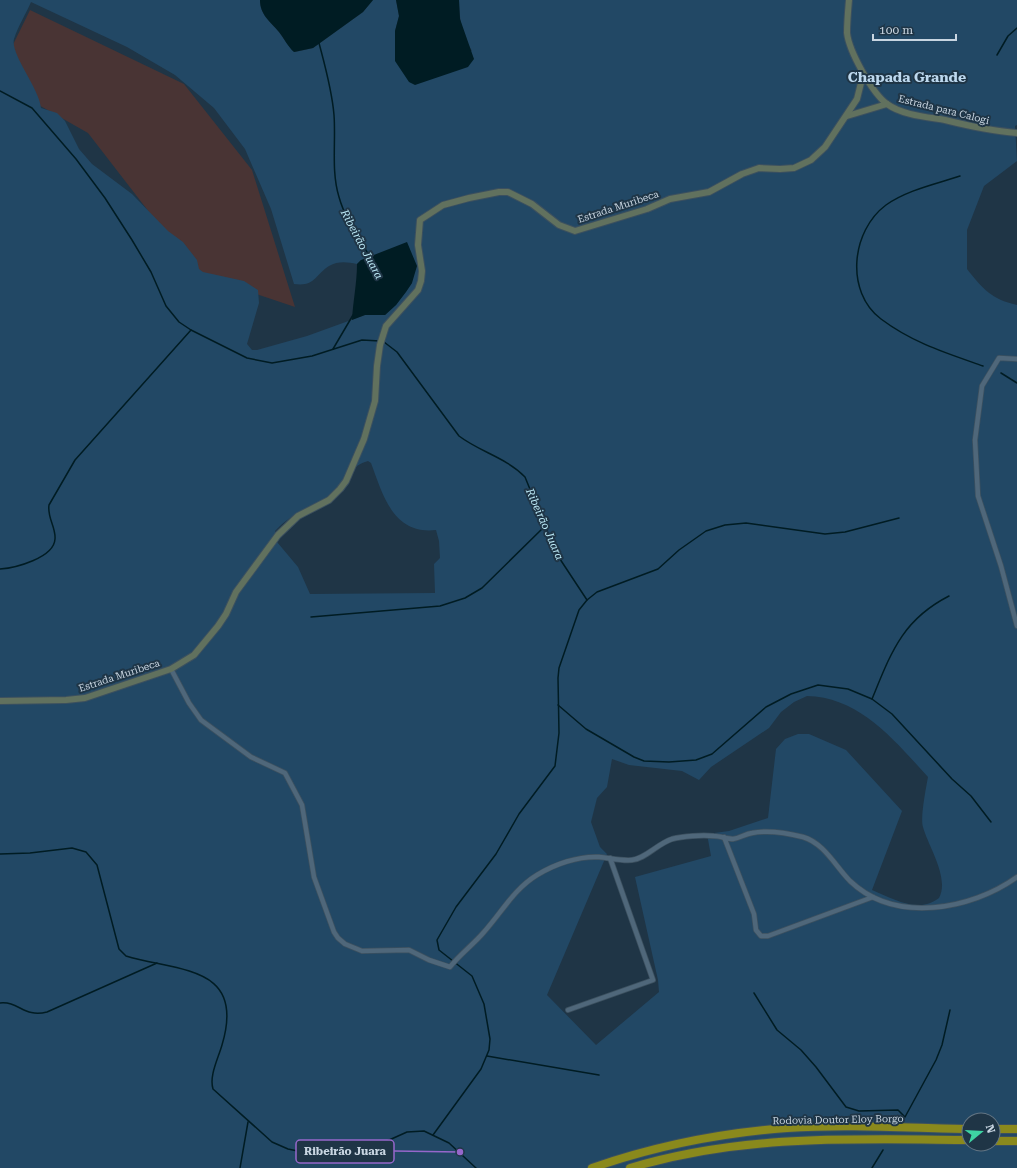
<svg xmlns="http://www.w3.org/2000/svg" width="1017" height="1168" font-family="'Roboto Serif',serif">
	<rect width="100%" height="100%" fill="#1f3546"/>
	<path fill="#493434" d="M 30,10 L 184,84 L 252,170 L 295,307 L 197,274 L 88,133 L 0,83 L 0,71 Z"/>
	<path fill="#224865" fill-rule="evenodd" d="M 0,0 L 260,0 C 260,15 270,21 279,32 C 284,38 288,47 295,52 L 313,48 L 363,12 L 373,0 L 396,0 L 399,16 L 395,31 L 472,51 C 462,35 459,18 459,0 L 1017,0 L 1017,125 L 1015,126 L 1017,161 L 984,186 L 967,230 L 967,269 C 983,289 991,299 1017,305 L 1017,1168 L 0,1168 ZM 31,2 L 127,47 L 175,75 L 214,108 L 245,149 L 271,209 L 294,284 C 315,287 315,275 329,266 C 338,261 347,262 357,264 L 361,260 L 412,283 L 396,305 L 385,315 L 365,315 L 307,336 L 257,350 L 252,350 L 247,344 L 259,303 L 258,290 L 244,281 L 203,272 L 199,269 L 197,260 L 183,242 L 168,231 L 132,194 L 92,164 L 79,149 L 65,121 L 57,113 L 41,108 C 39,88 10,54 14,39 C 18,26 26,14 31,2 ZM 368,461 L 371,463 C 383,495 393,535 436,530 L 439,541 L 440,558 L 434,564 L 435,593 L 310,594 L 298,567 L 277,542 L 275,531 C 293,511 321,503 344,490 C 350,474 351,466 368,461 ZM 807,696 C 860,697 895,741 928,777 C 926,788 920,818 923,827 C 928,846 950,878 939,898 C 918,914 894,899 872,890 L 902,811 L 846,750 L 809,734 L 798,734 L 785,739 L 776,749 L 768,818 L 729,831 L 707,834 L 711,856 L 635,877 L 658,980 L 659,992 L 596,1045 L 547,995 L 607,854 L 600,847 L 591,822 L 597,798 L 607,787 L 612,759 L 629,765 L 682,771 L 699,780 L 711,767 L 769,728 L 781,712 L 794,702 ZM 969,1120 L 993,1120 L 993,1144 L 969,1144 Z"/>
	<g fill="#001c23">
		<path d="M 260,0 L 373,0 L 363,12 L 313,48 L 294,52 C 288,47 284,38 279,32 C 270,21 260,15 260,0 Z"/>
		<path d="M 396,0 L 459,0 L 460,19 L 474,59 L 468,67 L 415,85 L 409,82 L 395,61 L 395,31 L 399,16 Z"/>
		<path d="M 407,242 L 417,266 L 412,283 L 406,292 L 396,305 L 385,315 L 365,315 L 352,320 C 353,301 357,283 357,264 L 361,260 Z"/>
	</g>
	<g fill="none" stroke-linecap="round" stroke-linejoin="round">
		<g stroke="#001c23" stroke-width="1.5">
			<path d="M 319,43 C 325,66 332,90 334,115 C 336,142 331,171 339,197 C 345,219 359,238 370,257"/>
			<path d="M 997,55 L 1008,36 L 1017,28"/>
			<path d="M 0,91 L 32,108 L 76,159 L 105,198 L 132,240 L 151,272 L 166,306 L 179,322 L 191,330 L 247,358 L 272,363 L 312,356 L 362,340 L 380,341"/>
			<path d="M 960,176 C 936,184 907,190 886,205 C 851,231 845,292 881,319 C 913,343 946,353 983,366"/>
			<path d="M 384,342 L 397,352 L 459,436 C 480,452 507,458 525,477 L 556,553 L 587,600"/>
			<path d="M 333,349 L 353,315"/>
			<path d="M 1001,373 L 1017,383"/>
			<path d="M 0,569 C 15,568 54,558 55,539 C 56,527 47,518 49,505 L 75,460 L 191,330"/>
			<path d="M 311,617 L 440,606 L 465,598 L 482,588 L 544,527"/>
			<path d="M 872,699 C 891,653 902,620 949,596"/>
			<path d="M 558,705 L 586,729 L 634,757 L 644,761 L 669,762 L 696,760 L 712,754 L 766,707 L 791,694 L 818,685 L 848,689 L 872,699 L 892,714 L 952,779 L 971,796 L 991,822"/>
			<path d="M 0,854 L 30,853 L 72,848 L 86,852 L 97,865 L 119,949 L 126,956 C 179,972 246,965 222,1045 C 218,1059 209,1076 213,1089 L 272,1142 L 288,1149 L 317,1155 L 378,1145 L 407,1132 L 424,1131 L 449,1143 L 476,1168"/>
			<path d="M 754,993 L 777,1030 L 801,1050 L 816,1067 L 846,1107 L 859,1111 L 898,1110 L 905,1117 L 936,1060 L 942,1045 L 950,1010"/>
			<path d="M 0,1003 C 19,1001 24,1018 47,1012 L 157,963"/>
			<path d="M 487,1056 L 599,1075"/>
			<path d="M 433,1135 L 481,1069 L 489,1050 L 490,1039 L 484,1004 L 472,976 L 439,950 L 437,940 L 456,907 L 496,854 L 519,814 L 555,766 L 559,733 L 558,678 L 559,668 L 579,610 L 587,600 L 597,592 L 658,569 L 679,550 L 706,531 L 725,525 L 746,523 L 825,534 L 845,532 L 899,518"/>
			<path d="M 240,1168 L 248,1122"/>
			<path d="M 872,1168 L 883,1150"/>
		</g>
		<g stroke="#3c505f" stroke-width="6">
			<g id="street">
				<path d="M 1017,359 L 999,358 L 982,386 L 975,440 L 978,496 L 1001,566 L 1017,626"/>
				<path d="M 171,669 L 189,703 L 201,720 L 251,757 L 285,773 L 302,805 L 314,877 L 334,932 L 338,938 L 345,944 L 362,951 L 409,950 L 429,960 L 450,967 C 460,954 473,945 484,932 C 502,912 514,889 537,875 C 555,864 578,856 599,857 C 610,858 621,861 632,860 C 645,859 657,844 672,839 C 683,836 702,835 714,836 C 720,836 727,839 733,839 C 740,838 745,834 752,833 C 768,830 787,833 803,837 C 824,843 836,867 850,881 C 895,924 971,910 1017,877"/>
				<path d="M 724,837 L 754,914 L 756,930 L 761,936 L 768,936 L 873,897"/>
				<path d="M 568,1010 L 653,980 L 610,858"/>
			</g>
		</g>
		<g stroke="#3c505f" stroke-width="8">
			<g id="secondary">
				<path d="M 849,0 C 848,11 847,23 847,33 C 849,51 872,93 887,104 C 902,115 927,117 945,120 C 969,126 993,131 1017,133"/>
				<path d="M 847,116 L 887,104"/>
				<path d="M 0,701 L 66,700 L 85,698 L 171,669 L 194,655 L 218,626 L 226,614 L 236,592 L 278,535 L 298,516 L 329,500 L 340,489 L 346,481 L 364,439 L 375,401 L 377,366 L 380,345 L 386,326 L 418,290 L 421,281 L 422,271 L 418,245 L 420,220 L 443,205 L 469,198 L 499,192 L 508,192 L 532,204 L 559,225 L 575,231 L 647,209 L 670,199 L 709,192 L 742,174 L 759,168 L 780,169 L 794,168 L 811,160 L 825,147 L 857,99 L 863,75"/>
			</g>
		</g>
		<g stroke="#3c505f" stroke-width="10">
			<g id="highway">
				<path d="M 993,1129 L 1017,1129"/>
				<path d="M 993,1141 L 1017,1141"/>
				<path d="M 592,1168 C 655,1146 720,1133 787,1128 C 848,1124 909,1128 969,1129"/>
				<path d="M 630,1168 C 742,1134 854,1139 969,1140"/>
			</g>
		</g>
		<use href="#street" stroke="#4f677a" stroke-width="4.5"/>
		<use href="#secondary" stroke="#61715e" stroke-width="6"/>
		<use href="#highway" stroke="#8a891c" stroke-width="8"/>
	</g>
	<g text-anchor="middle" stroke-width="4" stroke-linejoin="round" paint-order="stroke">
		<g font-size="10" fill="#c8d5e1" stroke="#1f3546">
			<text transform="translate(944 109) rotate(14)" y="4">Estrada para Calogi</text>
			<text transform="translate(618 206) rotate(-18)" y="4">Estrada Muribeca</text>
			<text transform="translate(119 675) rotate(-18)" y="4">Estrada Muribeca</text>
			<text transform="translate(838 1119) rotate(-1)" y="4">Rodovia Doutor Eloy Borgo</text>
		</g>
		<g font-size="11" font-style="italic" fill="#bbe8f5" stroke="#1f3546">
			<text transform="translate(362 244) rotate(62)" y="4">Ribeirão Juara</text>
			<text transform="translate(545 524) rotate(66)" y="4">Ribeirão Juara</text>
		</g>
		<g font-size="14" font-weight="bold" fill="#bdd8ee" stroke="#1f3546">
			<text x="907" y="82">Chapada Grande</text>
		</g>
	</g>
	<path fill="none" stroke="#9667cb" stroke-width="1.5" d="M460 1152L394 1151"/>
	<circle fill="#9667cb" stroke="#1f3546" stroke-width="1.5" cx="460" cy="1152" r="4"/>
	<rect fill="#1f3546" stroke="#9667cb" stroke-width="1.5" x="296" y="1140" width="98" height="23" rx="4"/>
	<g font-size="11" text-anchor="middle" font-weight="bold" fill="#c8d5e1">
		<text x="345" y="1155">Ribeirão Juara</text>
	</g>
	<g transform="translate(981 1132) rotate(72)"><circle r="19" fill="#1f3546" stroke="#637584"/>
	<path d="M0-3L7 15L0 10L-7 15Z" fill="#3ed4a3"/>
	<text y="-6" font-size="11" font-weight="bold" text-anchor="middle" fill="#c8d5e1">N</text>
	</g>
	<path d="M873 34v6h83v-6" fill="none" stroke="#c8d5e1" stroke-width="2"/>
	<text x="879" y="34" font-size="12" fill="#c8d5e1" stroke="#1f3546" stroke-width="3" paint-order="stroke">100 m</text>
</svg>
